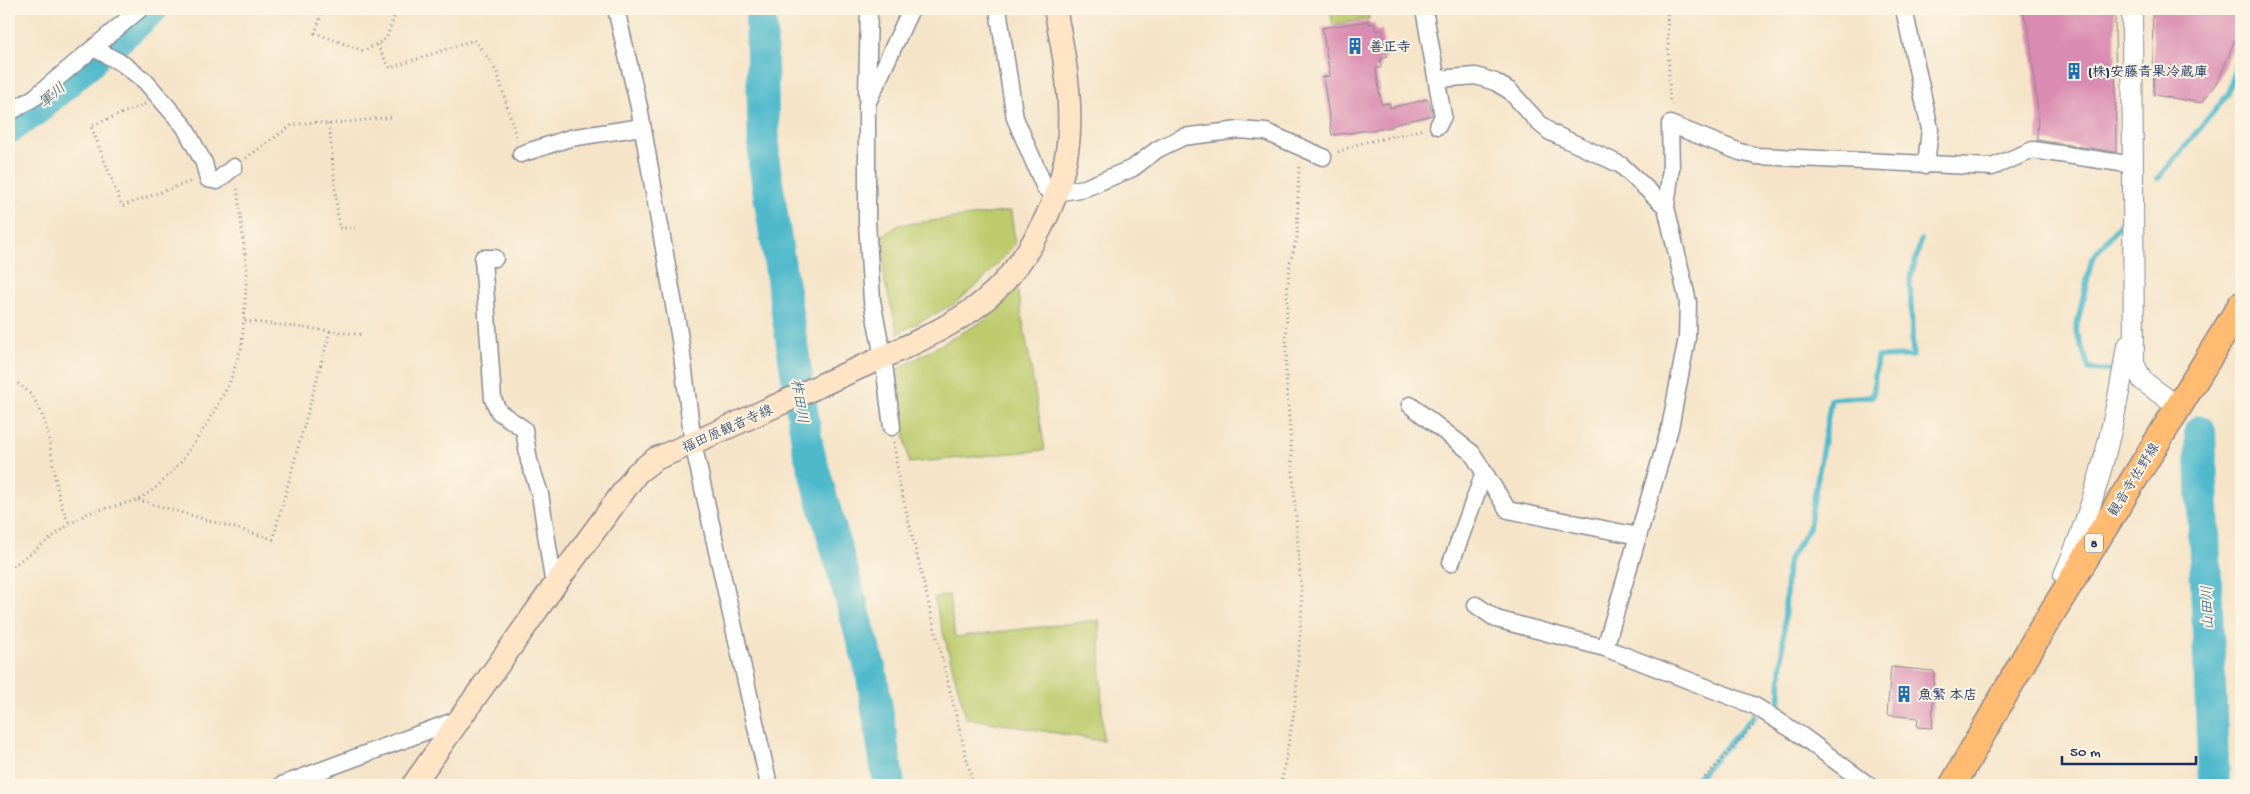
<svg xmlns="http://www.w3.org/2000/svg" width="2250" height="794" font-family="'Gochi Hand','Klee One',sans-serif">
	<rect width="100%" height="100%" fill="#fcf5e5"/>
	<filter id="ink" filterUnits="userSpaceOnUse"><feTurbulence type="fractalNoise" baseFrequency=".02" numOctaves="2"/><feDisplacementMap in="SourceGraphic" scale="10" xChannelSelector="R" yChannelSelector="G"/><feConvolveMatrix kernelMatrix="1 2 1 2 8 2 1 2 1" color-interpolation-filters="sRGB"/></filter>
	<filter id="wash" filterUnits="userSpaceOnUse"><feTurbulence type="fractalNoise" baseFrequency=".0096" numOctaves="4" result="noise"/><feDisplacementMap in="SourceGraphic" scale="20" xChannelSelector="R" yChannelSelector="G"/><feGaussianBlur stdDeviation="1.12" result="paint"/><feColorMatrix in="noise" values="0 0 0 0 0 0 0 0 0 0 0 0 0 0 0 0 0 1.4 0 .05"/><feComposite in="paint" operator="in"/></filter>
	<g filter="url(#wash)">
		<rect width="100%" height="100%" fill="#f5e4c8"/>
		<g fill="#bdcb6d" stroke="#6c7d66">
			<path d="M 1330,9 L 1368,9 L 1369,19 L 1333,25 Z"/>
			<path d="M 1011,211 L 1015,244 L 983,280 L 954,304 L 898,333 L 885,282 L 880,237 L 899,225 Z"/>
			<path d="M 1017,287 L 1045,450 L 909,463 L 894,371 L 985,320 Z"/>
			<path d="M 949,595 L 955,637 L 1099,620 L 1103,741 L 966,718 L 934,598 Z"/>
		</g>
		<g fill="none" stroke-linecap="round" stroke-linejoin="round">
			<g stroke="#4fb9cc" stroke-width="5.5">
				<path d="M 2158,179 L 2228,94 L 2241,48"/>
				<path d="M 2115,371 L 2089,369 L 2076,330 L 2092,258 L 2122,222"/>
				<path d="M 1779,706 L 1788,561 L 1809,528 L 1831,399 L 1873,396 L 1877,357 L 1913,356 L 1910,280 L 1921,240"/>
				<path d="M 1693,783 L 1754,716"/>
			</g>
			<g stroke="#4fb9cc" stroke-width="32">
				<path d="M 761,9 L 764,162 L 808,449 L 871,671 L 889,785"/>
				<path d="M 111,45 L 152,9"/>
				<path d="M 9,128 L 34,111 L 93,59"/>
				<path d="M 2200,431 L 2214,785"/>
			</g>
		</g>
		<g id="blocks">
			<g fill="#da8bb1">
				<path d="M 2021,9 L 2115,9 L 2116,152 L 2037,140 L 2038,113 L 2029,30 Z"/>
				<path d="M 2152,9 L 2241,9 L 2240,27 L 2219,79 L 2202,103 L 2154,95 Z"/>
				<path d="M 1369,21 L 1369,24 L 1374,23 L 1376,31 L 1382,30 L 1387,57 L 1380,59 L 1381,68 L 1376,68 L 1381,104 L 1390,103 L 1390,108 L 1428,99 L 1432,115 L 1393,125 L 1393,127 L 1332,135 L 1323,77 L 1330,76 L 1322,28 Z"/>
				<path d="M 1891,667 L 1934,671 L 1932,728 L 1917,727 L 1918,718 L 1887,715 Z"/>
			</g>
		</g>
	</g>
	<g filter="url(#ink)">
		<use href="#blocks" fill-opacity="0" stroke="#888a93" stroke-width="1"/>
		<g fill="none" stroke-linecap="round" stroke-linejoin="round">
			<g stroke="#888a93" stroke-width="19">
				<g id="minor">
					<path d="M 616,9 L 639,107 L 680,339 L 693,443 L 769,785"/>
					<path d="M 998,9 L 1015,118 L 1045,188 L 1056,193 L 1085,188 L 1133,168 L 1158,149 L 1183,137 L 1239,130 L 1266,132 L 1323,157"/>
					<path d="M 1424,9 L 1443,116 L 1438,126"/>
					<path d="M 1904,9 L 1930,129 L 1926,165"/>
					<path d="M 94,48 L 123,64 L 145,81 L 184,126 L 204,163 L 208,179 L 217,181 L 234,167"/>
					<path d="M 1438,79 L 1476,76 L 1495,82 L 1510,91 L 1538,122 L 1550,132 L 1621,165 L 1666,207"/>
					<path d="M 867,96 L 869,9"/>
					<path d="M 9,113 L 35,97 L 140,9"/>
					<path d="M 521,154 L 570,138 L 642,127"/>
					<path d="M 495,258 L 483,258 L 493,399 L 499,412 L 524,429 L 529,461 L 540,494 L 554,586"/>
					<path d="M 1410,405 L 1472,453 L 1508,510 L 1638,536"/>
					<path d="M 892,427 L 883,357 L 872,301 L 867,222 L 867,104 L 911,9"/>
					<path d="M 1451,563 L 1484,473"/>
					<path d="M 1476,605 L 1496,619 L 1605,648 L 1755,706 L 1802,736 L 1868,785"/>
					<path d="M 1605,648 L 1670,428 L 1687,338 L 1688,302 L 1666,207 L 1671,168 L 1670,124 L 1740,152 L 1757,156 L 1992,167 L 2033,150 L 2134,165"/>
					<path d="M 282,785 L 462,718"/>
				</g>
			</g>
			<g stroke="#888a93" stroke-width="22">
				<g id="tertiary">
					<path d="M 2132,9 L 2134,364 L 2143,381 L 2178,407"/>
					<path d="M 2064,575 C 2096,503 2115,424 2127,346"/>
				</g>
			</g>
			<g stroke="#888a93" stroke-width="25">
				<path id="secondary" d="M 413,785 L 554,586 L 637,473 L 655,459 C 718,433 779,404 841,376 C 885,356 933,337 972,310 C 1021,276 1058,209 1067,151 C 1074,107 1064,52 1055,9"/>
			</g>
			<g stroke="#888a93" stroke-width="29">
				<path id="primary" d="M 1953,785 L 2037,637 L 2241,305"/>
			</g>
			<g stroke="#888a93" stroke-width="3" stroke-dasharray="1 4" stroke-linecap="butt">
				<path d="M 323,9 L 315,33 L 364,51 L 386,39 L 397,9"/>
				<path d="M 1667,9 L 1670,108"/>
				<path d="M 377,45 L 390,68 L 474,40 L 491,62 L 498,75 L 517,140"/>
				<path d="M 145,104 L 91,126 L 122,206 L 192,181"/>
				<path d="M 329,124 L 339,228 L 355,228"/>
				<path d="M 1338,152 L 1359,144 L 1424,129"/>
				<path d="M 246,158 L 292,125 L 313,122 L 329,124 L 394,117"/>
				<path d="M 245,321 L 364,335"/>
				<path d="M 9,379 C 63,402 43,480 70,524"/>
				<path d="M 894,442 L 899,482 L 973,785"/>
				<path d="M 138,500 L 273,539 L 330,331"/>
				<path d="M 9,569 L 70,524 L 88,513 L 138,500 L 158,486 L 181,462 L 207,424 L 229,384 L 242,346 L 247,273 L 237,186"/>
				<path d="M 1281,785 L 1295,706 L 1302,603 L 1286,375 L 1287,295 L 1290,263 L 1297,237 L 1299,163"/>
				<path d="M 1698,785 L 1754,725"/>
			</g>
			<use href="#minor" stroke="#fff" stroke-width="16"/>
			<use href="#tertiary" stroke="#fff" stroke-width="20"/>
			<use href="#secondary" stroke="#ffe4c6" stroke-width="22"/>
			<use href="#primary" stroke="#ffbb71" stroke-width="26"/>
		</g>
	</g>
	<defs>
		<g id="building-bare" transform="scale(1.35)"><path d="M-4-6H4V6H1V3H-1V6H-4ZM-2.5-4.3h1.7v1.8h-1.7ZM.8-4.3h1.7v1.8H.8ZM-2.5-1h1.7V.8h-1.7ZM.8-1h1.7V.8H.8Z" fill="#1f6fb2" stroke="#fcf5e5" stroke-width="2.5" paint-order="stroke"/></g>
	</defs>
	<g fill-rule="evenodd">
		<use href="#building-bare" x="1355" y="46"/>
		<use href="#building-bare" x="2074" y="71"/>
		<use href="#building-bare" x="1904" y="694"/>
	</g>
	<g text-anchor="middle" stroke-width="4" stroke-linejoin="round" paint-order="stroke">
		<rect fill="#fcf5e5" stroke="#5e6a86" stroke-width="1" x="2085" y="533.5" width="18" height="19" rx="4"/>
		<g font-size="12" font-weight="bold" fill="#1b2f5e">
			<text x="2094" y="547">8</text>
		</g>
		<g font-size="14" font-weight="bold" fill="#1b2f5e" stroke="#fcf5e5" text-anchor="start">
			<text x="1369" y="51">善正寺</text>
			<text x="2088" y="76">(株)安藤青果冷蔵庫</text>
			<text x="1918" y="699">魚繁 本店</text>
		</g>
		<g font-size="14" fill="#1b2f5e" stroke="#fcf5e5">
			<text transform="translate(727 428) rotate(-24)" y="5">福田原観音寺線</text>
			<text transform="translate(2133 479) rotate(-58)" y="5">観音寺佐野線</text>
		</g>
		<g font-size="15" font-style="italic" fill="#2b587f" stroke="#fcf5e5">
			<text transform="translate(52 95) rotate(-41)" y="5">軍川</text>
			<text transform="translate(800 401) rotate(81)" y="5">柞田川</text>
			<text transform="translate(2207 608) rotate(-92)" y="5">山田川</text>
		</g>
	</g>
	<rect width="2250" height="794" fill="none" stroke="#fcf5e5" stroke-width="30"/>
	<path d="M2062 756v8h134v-8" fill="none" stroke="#1b2f5e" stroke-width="2.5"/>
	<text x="2070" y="756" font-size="15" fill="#1b2f5e" stroke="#fcf5e5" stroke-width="4" paint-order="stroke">50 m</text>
</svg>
